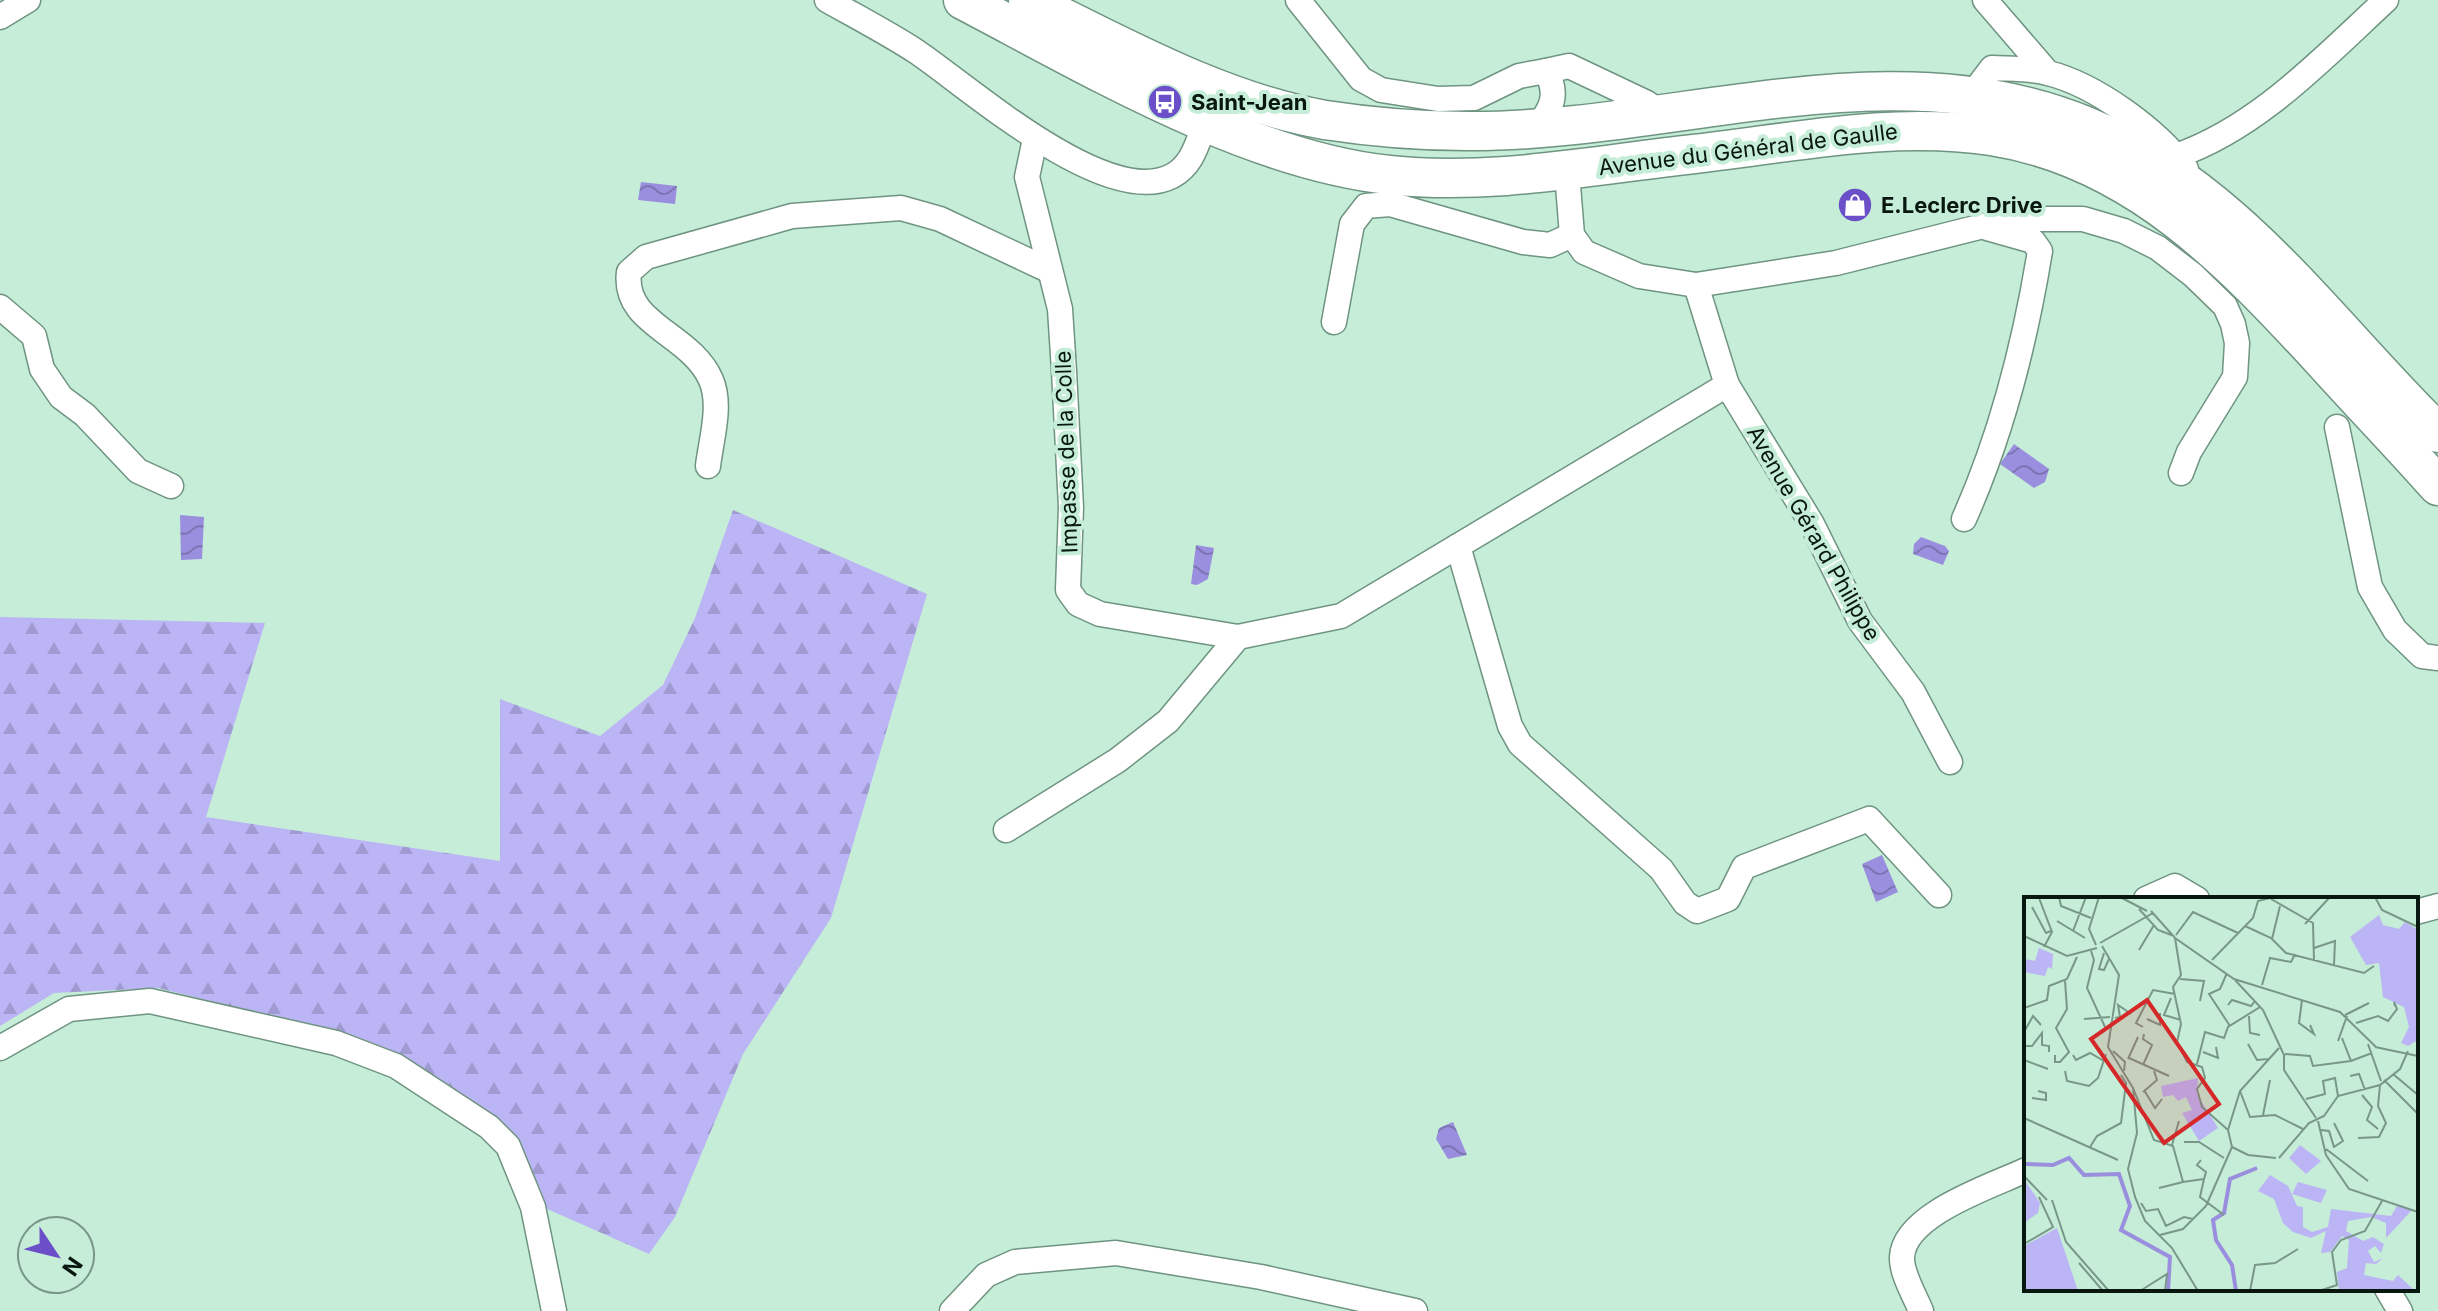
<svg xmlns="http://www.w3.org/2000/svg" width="2438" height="1311" font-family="Inter,sans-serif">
	<defs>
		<pattern id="forest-firs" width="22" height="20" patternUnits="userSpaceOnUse" patternTransform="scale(2)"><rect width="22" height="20" fill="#bbb4f5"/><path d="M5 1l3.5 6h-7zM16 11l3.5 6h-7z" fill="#9f9ad1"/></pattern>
		<pattern id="water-waves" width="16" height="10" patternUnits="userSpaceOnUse" patternTransform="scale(2)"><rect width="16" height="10" fill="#9a8fdf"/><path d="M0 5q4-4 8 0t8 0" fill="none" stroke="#7c74b3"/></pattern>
	</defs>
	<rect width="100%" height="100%" fill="#c5edd8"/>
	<path fill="url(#forest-firs)" d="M 733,510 L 927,594 L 831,918 L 743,1054 L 675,1217 L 649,1254 L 545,1208 L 540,1193 L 505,1127 L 339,1033 L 158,988 L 54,993 L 0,1026 L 0,617 L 265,623 L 206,817 L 500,861 L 500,699 L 600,736 L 663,685 L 695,618 Z"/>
	<g fill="url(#water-waves)">
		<path d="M 641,182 L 677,186 L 675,204 L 638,200 Z"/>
		<path d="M 2014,444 L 2049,469 L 2045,482 L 2034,488 L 2000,464 Z"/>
		<path d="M 180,515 L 204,517 L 202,559 L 181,560 Z"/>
		<path d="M 1921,537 L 1945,546 L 1949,551 L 1943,565 L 1913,554 L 1914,544 Z"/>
		<path d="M 1196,545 L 1214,548 L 1208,579 L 1197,585 L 1191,584 Z"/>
		<path d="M 1882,855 L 1898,892 L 1876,902 L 1862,864 Z"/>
		<path d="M 1453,1122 L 1467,1155 L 1448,1159 L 1436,1139 L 1439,1128 Z"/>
	</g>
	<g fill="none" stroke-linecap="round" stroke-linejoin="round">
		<g stroke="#6f9481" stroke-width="27">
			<g id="street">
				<path d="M 827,0 C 857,17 888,33 917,52 C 970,88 1107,210 1172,176 C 1193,165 1197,143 1206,121"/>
				<path d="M 1298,0 L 1361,79 L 1381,90 L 1438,99 L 1474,98 L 1519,76 L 1546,71"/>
				<path d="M 1985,0 L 2048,73"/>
				<path d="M 0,17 L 28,0"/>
				<path d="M 1973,93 L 1992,68 C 2010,69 2031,68 2048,73 C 2096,85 2157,130 2186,169"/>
				<path d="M 1536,128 C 1552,109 1559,94 1546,71 L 1569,66 L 1647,103 L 1663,115"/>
				<path d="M 1035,139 L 1027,177 L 1060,309 L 1064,371 L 1071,507 L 1068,590 L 1078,604 L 1100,614 L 1238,637"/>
				<path d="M 2176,156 C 2258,128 2323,58 2386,0"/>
				<path d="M 1567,173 L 1572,235 L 1584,252 L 1639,276 L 1696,285 L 1836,263 L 2011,219 L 2083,219 L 2124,231 L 2158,248 L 2193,275 L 2225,306 L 2233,324 L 2237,343 L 2235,377 L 2189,452 L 2181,473"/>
				<path d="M 1696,285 L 1727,385 L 1812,524 L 1860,621 L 1913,692 L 1950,762"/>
				<path d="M 0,307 L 34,336 L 42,369 L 61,397 L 85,415 L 138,471 L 171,486"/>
				<path d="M 1334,322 L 1352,224 L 1366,206 L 1390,204 L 1523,242 L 1550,245 L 1572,235"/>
				<path d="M 2337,427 L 2370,587 L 2395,630 L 2422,656 L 2438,658"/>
				<path d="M 708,466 C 711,440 722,405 711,380 C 691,333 622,325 629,272 L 646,257 L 792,216 L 901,208 L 940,219 L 1048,270"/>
				<path d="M 1964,519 C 2002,434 2025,343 2040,251 L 2033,241 L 1987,228"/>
				<path d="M 1458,546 L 1510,726 L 1520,744 L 1661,869 L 1685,903 L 1697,911 L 1728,899 L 1744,867 L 1869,819 L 1939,895"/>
				<path d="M 1006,830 L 1118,760 L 1168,721 L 1238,637 L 1341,616 L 1727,385"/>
				<path d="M 2146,899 L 2175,886 L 2197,899"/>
				<path d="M 2416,912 L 2438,906"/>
				<path d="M 0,1048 L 69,1009 L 150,1001 L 336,1043 L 396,1066 L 489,1127 L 508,1146 L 533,1207 L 554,1311"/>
				<path d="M 2387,1289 L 2400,1311"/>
				<path d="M 952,1311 L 986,1275 L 1015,1262 L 1116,1253 L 1261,1277 L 1415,1311"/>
				<path d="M 1921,1311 C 1915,1296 1901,1273 1902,1257 C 1904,1214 1992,1186 2026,1170"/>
			</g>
		</g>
		<g stroke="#6f9481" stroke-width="41">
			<g id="primary">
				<path d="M 963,0 C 1089,66 1247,160 1389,175 C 1492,186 1593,165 1694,154 C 1791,143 1893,121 1991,136 C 2135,158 2232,262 2326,364 C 2363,405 2401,444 2438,486"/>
				<path d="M 1028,0 C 1121,46 1222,102 1325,120 C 1371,127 1420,131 1466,131 C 1671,133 1889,44 2086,126 C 2236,188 2327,324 2438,433"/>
			</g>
		</g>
		<use href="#street" stroke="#fff" stroke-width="24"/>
		<use href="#primary" stroke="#fff" stroke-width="38"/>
	</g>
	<defs>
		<g id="bus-disc" transform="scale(1.8)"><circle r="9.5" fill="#6a4fc8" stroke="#c5edd8"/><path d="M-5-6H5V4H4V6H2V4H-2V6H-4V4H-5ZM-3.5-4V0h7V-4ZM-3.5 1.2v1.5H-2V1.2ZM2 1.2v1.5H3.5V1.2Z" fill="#fff"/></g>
		<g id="shop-disc" transform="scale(1.8)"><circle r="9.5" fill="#6a4fc8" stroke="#c5edd8"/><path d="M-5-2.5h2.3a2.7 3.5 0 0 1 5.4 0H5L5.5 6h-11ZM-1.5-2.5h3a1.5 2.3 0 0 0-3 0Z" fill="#fff"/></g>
	</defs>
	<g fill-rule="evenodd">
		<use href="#bus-disc" x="1165" y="102"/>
		<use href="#shop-disc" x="1855" y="205"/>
	</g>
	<g text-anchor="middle" stroke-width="8" stroke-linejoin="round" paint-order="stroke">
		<g font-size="22" font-weight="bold" fill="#081710" stroke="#c5edd8" text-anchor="start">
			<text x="1191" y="110">Saint-Jean</text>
			<text x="1881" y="213">E.Leclerc Drive</text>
		</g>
		<g font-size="22" fill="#081710" stroke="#c5edd8">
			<text transform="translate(1748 149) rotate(-7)" y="8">Avenue du Général de Gaulle</text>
			<text transform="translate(1066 452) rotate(-92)" y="8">Impasse de la Colle</text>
			<text transform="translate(1814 533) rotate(60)" y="8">Avenue Gérard Philippe</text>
		</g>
	</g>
	<g transform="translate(2024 897)">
		<rect width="394" height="394" fill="#c5edd8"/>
		<path d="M 355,18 L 359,28 L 375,32 L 381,25 L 394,33 L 394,143 L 384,149 L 377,146 L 385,130 L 380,110 L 359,100 L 355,66 L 342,68 L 326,40 Z" fill="#bbb4f5"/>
		<path d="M 174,181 L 173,197 L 194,231 L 175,244 L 158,216 L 168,213 L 162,200 L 154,204 L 149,198 L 139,200 L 137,189 ZM 246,278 L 264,289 L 273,309 L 279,310 L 279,330 L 288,335 L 304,330 L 307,312 L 367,319 L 373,309 L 388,313 L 362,341 L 362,326 L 347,320 L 324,324 L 322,334 L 339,344 L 349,340 L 360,347 L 357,356 L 351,349 L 344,354 L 350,365 L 359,361 L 352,367 L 342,366 L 340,378 L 369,384 L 374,378 L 389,392 L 315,394 L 313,375 L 323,371 L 325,343 L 318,339 L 306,355 L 297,356 L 302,334 L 287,341 L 269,335 L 259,326 L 250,302 L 234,294 ZM 0,282 L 16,306 L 14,316 L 0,326 ZM 33,331 L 54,394 L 0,394 L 0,349 Z" fill="#bbb4f5"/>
		<path d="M 15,51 L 29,57 L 28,72 L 24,70 L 21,79 L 0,75 L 0,62 L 11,64 ZM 276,248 L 297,264 L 282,277 L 265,261 ZM 274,285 L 303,293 L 297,306 L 268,297 Z" fill="#bbb4f5"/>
		<path fill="none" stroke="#9a8fdf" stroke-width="4" d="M 0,267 L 29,268 L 45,261 L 60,278 L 95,277 L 106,309 L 97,333 L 146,360 L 144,394M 212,394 L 208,368 L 192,343 L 189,323 L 200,316 L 206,282 L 233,271"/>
		<path fill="none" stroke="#799788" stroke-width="2" d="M 35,0 L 37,9 L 67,21M 96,0 L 123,14M 351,0 L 358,13 L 394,30M 15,1 L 28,35 L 20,50M 247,2 L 289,26 L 290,64M 8,10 L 22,36 L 27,34M 115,12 L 134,33 L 150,39M 127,14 L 151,41 L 210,82 L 316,115 L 352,150M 33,24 L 61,41M 281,27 L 306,0M 221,29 L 247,41 L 262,56 L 340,76 L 350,69M 49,34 L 62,0M 152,38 L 169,15 L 214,36M 0,39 L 43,59 L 73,51M 151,41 L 157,78 L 149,90 L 157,127 L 153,145 L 163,165 L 178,170 L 181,181 L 173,192 L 178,210 L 204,233M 248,42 L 256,9M 76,46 L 129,16M 72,48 L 65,32 L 75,0M 78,49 L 95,78 L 84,150 L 109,191 L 113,236 L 104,272 L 111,300 L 121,324 L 148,351 L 174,394M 290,51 L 311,44 L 310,68M 115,53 L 130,28M 67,54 L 70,63 L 63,91 L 82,132M 80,56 L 75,72 L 80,73 L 85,62M 188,63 L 229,21 L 234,4 L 250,0M 203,76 L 196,92 L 185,97 L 206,129M 156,82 L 180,84 L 176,104M 211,83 L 239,113 L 260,158 L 260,173 L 292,221M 238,88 L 246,61 L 267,65 L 271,57M 147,101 L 140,118 L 157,123M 278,103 L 275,126 L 290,137 L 286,128M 204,108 L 208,103 L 227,109 L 231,104M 0,111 L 23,103 L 25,89 L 43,82 L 53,60M 321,118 L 345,106M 225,119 L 226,136 L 236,138M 91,121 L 96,120 L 94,108 L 107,117M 60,122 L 86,120M 123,122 L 136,128 L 136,116M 332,126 L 354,119 L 364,124 L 373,112 L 370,105 L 371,109M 119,130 L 112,126 L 129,93 L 151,97M 0,135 L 9,119 L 17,128M 318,141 L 327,164 L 348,156M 314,144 L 323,119M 224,147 L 233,163 L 245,162M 344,147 L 357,184M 0,149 L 8,149 L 18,136 L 18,148 L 25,149 L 25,155M 351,150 L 394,159M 89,154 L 101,165 L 100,174M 179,155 L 194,161 L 192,150M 261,157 L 286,159 L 289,169 L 327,164M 31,158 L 31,165 L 36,165 L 45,155 L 32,131 L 43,112 L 41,84M 49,158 L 52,163 L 66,156 L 80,164M 105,161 L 145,179M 104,162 L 114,140M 0,163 L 24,172M 173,167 L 181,135 L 200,141 L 204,130 L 236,110M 119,168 L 128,148 L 119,142 L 120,137M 41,174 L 43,184 L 65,189 L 74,181 L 82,157M 369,177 L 394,198M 326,179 L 335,177 L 341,193M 360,183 L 394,217M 109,191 L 130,243 L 149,249 L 159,285 L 180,282 L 176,300 L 200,318M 120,193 L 131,211 L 138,202M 216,194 L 226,220 L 251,218 L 279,232M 119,195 L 133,183 L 130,174M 338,198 L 348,210 L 343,223 L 354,232M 8,201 L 22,203 L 22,196 L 14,194M 282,202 L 301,197 L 299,184 L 311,181 L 314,199M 239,218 L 246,183M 0,221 L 94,263M 294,224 L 302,258 L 325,292 L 394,315M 297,233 L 305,234 L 310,250 L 319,244 L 310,226M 334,241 L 355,240 L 362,226 L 354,209 L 356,188M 160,245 L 175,245 L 200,261M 148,248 L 155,224M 66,250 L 73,239 L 97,226 L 102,186 L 97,178M 208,250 L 204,233 L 216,194 L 255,151M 208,250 L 224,258 L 252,261M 302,252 L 344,284M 255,261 L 285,226 L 300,219 L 314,199 L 356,188 L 376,172 L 384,154M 177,263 L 173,268 L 182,275 L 180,282M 0,279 L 23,303M 135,291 L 159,285M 28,303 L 42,345 L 85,394M 117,306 L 122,314 L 134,312 L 142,329 L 160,320 L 169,322M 136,338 L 159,332 L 182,309 L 208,250M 0,347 L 29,330 L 15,300M 55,366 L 79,394M 116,394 L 143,377 L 141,394M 226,394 L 231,368 L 251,366 L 274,352M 295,394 L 313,388 L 308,355 L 317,343 L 341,334 L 358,304"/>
		<path fill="#d62828" fill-opacity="0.15" stroke="#d62828" stroke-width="4" d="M 123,103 L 195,207 L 140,246 L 67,142 Z"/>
		<rect width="394" height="394" fill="none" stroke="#081710" stroke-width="4"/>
	</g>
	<g transform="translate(56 1255) rotate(125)"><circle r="38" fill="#c5edd8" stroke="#799788" stroke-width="2"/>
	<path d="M0-6L14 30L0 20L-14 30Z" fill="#6a4fc8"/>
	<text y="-12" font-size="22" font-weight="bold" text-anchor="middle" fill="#081710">N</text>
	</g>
</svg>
